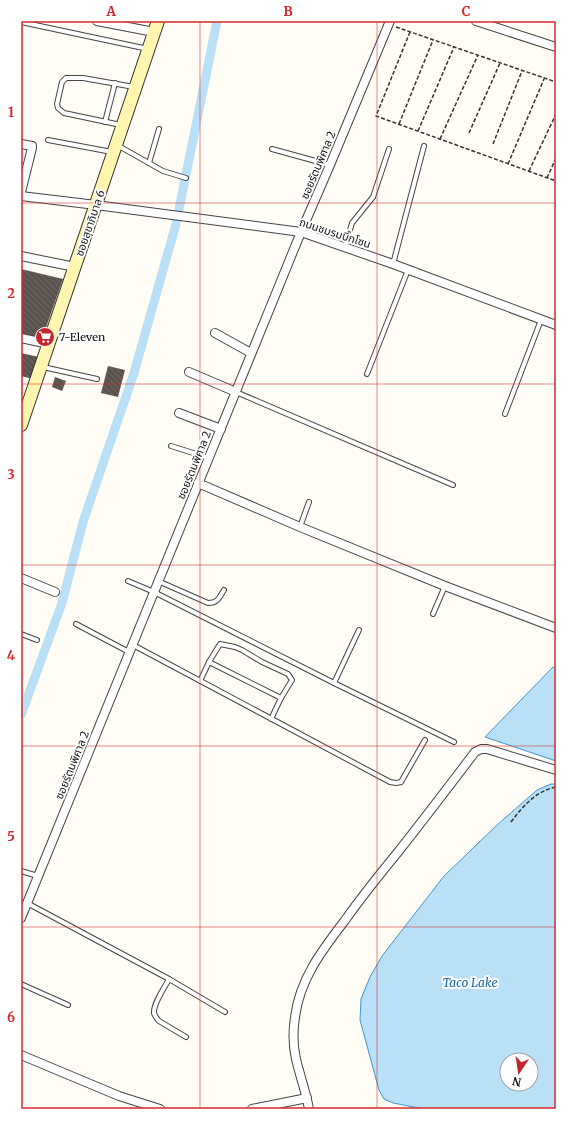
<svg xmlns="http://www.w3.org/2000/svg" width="577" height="1130" font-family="Merriweather,'Noto Sans Thai',serif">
	<defs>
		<pattern id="building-back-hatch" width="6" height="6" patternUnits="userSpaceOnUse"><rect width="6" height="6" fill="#5a524d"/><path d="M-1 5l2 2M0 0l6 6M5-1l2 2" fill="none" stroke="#6d6662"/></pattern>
	</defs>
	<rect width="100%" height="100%" fill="#fffdf5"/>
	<g fill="#b9e0f7" stroke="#3f96cf" fill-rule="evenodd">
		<path d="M 553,667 L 556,668 L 556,761 L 485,737 Z"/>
		<path d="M 551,784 L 556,784 L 556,1109 L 424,1109 L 393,1103 L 384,1099 L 379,1090 L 360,1020 L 361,999 L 370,977 L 382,956 L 444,876 L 497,825 L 537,790 ZM 507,1060 L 531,1060 L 531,1084 L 507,1084 Z"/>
	</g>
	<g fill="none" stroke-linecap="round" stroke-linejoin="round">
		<path stroke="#b9e0f7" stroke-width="9" d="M 21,715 L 62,603 L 83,522 L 134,373 L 176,224 L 217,21"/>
	</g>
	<g fill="url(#building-back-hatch)">
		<path d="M 21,269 L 63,279 L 42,339 L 21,334 Z"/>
		<path d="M 21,353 L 39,357 L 33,379 L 21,376 Z"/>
		<path d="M 108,366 L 125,370 L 118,397 L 101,393 Z"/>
		<path d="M 55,377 L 66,381 L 62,391 L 52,387 Z"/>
	</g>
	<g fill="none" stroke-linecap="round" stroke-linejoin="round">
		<g stroke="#444" stroke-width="6">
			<g id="lane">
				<path d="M 21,22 L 148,49"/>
				<path d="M 105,122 L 115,83"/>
				<path d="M 121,125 L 64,113 L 58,108 L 57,104 L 62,82 L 66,78 L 83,78 L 134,87"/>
				<path d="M 48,140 L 112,152"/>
				<path d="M 117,145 L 163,171 L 186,178"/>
				<path d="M 272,149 L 330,165"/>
				<path d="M 149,163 L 159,129"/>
				<path d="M 345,247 L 352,223 L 373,197 L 389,149"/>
				<path d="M 393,264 L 424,146"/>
				<path d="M 43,367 L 97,379"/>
				<path d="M 367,374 L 408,270"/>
				<path d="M 236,392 L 453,485"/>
				<path d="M 505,414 L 541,320"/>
				<path d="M 171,446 L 209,458"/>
				<path d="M 300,527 L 309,502"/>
				<path d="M 128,581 L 154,592 L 334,683 L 454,742"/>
				<path d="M 158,581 L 208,603 C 218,603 219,598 224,590"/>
				<path d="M 433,614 L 445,586"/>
				<path d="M 76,624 L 129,652"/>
				<path d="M 21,634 L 37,640"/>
				<path d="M 133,645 L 390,782 L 396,783 L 401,782 L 425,740"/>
				<path d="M 209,662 L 281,698"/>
				<path d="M 200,681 L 209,662 L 220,644 L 235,647 L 242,650 L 262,662 L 288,674 L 292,680 L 281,698 L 271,719"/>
				<path d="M 334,683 L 359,630"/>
				<path d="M 21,871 L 38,876"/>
				<path d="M 27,903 L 169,979 L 225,1012"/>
				<path d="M 169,979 C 165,987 153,1004 154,1013 C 155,1016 157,1019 159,1021 L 186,1037"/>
				<path d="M 21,984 L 68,1005"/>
			</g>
		</g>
		<g stroke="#444" stroke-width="10">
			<g id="street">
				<path d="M 97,21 L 154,32"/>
				<path d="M 476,21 L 556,47"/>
				<path d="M 21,144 L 32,146 L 32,148 L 21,192"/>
				<path d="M 21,196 L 96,205 L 301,232 L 393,264 L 556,325"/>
				<path d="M 21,256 L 75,267"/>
				<path d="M 215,333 L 251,353"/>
				<path d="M 21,338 L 49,344"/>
				<path d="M 189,372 L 236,392"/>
				<path d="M 179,413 L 221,429"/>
				<path d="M 198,483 L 300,527 L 445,586 L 556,628"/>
				<path d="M 21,578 L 55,592"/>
				<path d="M 21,918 L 301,232 L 330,165 L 390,21"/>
				<path d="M 21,1055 L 119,1096 L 160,1109"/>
				<path d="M 252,1109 L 307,1098"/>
				<path d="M 309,1109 C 306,1092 300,1076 296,1059 C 293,1046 293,1030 295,1017 C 300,978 323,949 346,919 C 362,896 380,874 398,852 C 424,819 450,785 475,752 L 481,749 L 487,749 L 556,770"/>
			</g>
		</g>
		<g stroke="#333" stroke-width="14">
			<path id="secondary" d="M 21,425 L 158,21"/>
		</g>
		<g stroke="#333" stroke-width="1.5" stroke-dasharray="4 2" stroke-linecap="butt">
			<path d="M 396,27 L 556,82"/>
			<path d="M 410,32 L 376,116 L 556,181"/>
			<path d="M 399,124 L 433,40"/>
			<path d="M 418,131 L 454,47"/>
			<path d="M 469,133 L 500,63"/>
			<path d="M 440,139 L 478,55"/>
			<path d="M 493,144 L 522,71"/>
			<path d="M 508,164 L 544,79"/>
			<path d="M 529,171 L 556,114"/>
			<path d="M 547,178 L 556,158"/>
			<path d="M 511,822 C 523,806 536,791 556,787"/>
		</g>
		<use href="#lane" stroke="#fff" stroke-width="4"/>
		<use href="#street" stroke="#fff" stroke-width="8"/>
		<use href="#secondary" stroke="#fff6b0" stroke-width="12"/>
	</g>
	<path fill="none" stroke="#d62828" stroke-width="1" stroke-opacity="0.55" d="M 200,21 L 200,1109M 377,21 L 377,1109M 21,203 L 556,203M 21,384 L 556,384M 21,565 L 556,565M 21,746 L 556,746M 21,927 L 556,927"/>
	<defs>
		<g id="supermarket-disc" transform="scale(1)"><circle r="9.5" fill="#c4262e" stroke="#fff"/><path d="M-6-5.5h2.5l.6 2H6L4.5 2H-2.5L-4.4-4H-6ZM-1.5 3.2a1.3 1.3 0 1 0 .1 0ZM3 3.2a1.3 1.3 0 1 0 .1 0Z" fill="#fff"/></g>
	</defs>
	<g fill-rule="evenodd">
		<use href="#supermarket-disc" x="45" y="337"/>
	</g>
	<g text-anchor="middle" stroke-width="4" stroke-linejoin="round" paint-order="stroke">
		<g font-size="11" fill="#111" stroke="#fff">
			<text transform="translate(318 165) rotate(-67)" y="4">ซอยรัตนพิศาล 2</text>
			<text transform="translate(90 223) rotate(-71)" y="4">ซอยสุขาภิบาล 6</text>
			<text transform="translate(335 233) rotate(18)" y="4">ถนนชมรมบิ๊กโซน</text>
			<text transform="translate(194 465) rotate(-68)" y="4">ซอยรัตนพิศาล 2</text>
			<text transform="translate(72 765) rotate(-68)" y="4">ซอยรัตนพิศาล 2</text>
		</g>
		<g font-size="11" fill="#111" stroke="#fff" text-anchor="start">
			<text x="59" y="341">7-Eleven</text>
		</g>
		<g font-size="12" font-style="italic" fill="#1768a6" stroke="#fff">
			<text x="470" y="987">Taco Lake</text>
		</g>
	</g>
	<rect width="577" height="1130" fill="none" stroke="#ffffff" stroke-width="44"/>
	<g transform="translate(519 1072) rotate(193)"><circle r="19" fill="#ffffff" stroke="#a0a0a0"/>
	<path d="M0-3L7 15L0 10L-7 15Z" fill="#c4262e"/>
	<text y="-6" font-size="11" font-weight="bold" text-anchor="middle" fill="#111111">N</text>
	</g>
	<rect x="22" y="22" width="533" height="1086" fill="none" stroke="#d62828" stroke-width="1.5"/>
	<g font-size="13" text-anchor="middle" font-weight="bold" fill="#d62828">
		<text x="111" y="16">A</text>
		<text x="288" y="16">B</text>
		<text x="466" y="16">C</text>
		<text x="11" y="117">1</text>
		<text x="11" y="298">2</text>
		<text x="11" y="479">3</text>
		<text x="11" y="660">4</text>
		<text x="11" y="841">5</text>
		<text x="11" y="1022">6</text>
	</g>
</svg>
